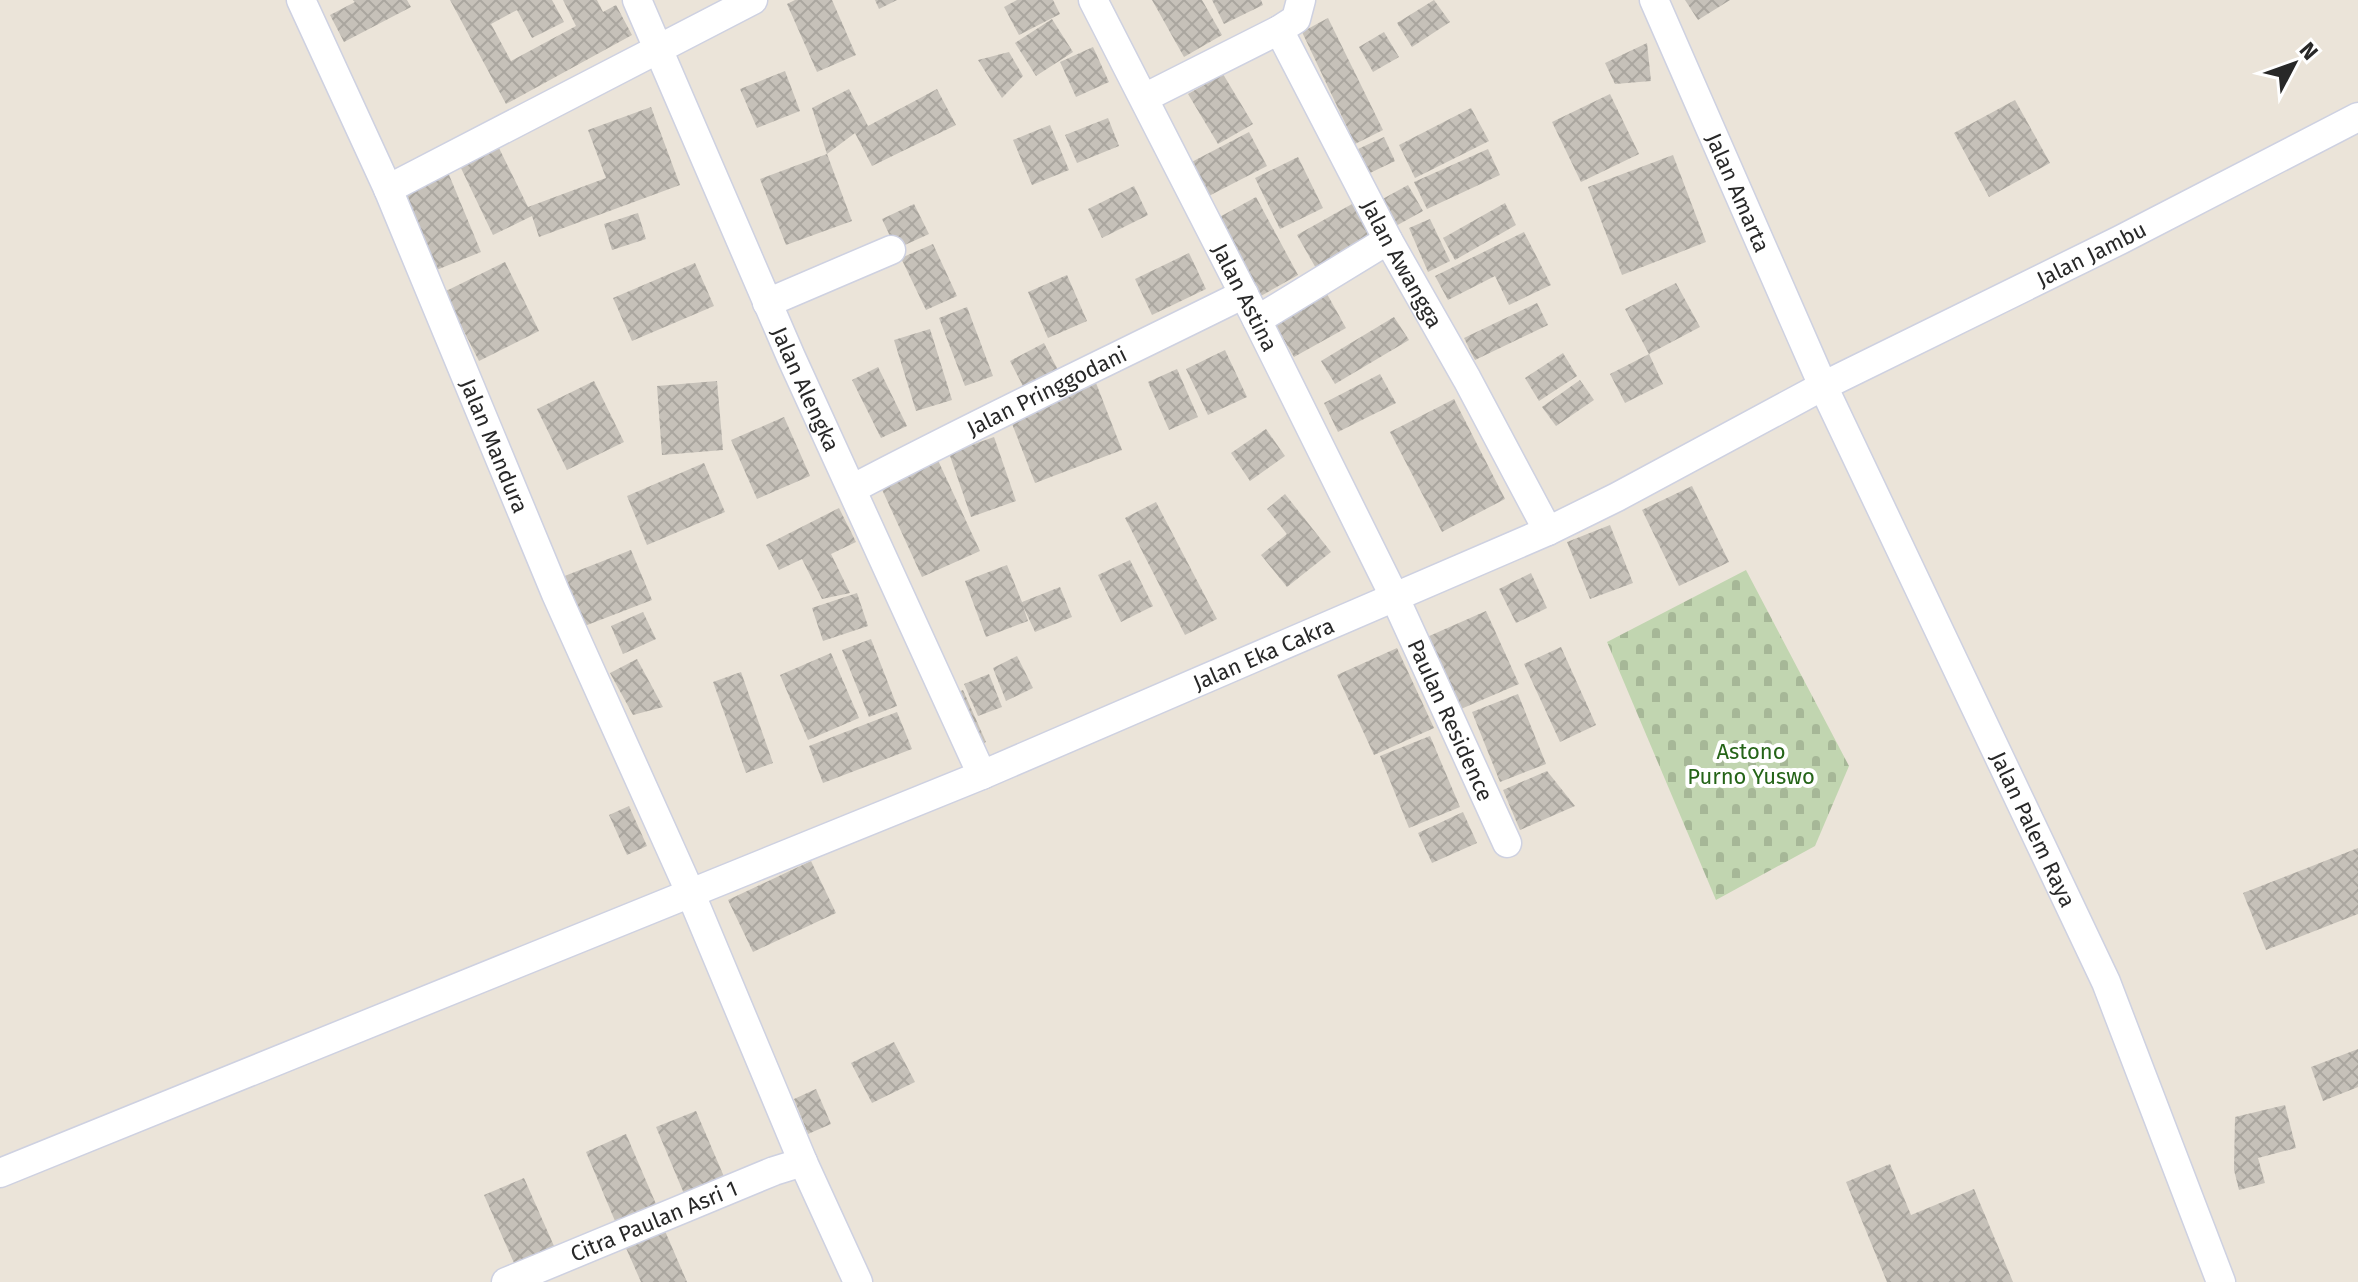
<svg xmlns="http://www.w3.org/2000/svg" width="2358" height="1282" font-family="'Fira Sans',sans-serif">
	<defs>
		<pattern id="cemetery-stones" width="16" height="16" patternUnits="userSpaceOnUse" patternTransform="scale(2)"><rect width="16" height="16" fill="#c1d5b0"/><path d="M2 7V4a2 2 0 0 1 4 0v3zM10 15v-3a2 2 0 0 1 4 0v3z" fill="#a6b797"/></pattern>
		<pattern id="building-cross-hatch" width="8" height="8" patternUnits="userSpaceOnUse" patternTransform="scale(2)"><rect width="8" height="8" fill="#c6c1b9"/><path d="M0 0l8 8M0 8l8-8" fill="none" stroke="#aaa69f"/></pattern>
	</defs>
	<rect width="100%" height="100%" fill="#ebe4d9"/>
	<path fill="url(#cemetery-stones)" d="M 1746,570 L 1849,766 L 1815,846 L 1716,900 L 1607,642 Z"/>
	<g fill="url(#building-cross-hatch)">
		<path d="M 353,0 L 407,0 L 411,7 L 344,42 L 330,15 L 355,2 Z"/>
		<path d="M 450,0 L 552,0 L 564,22 L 532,38 L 517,10 L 491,24 L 511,61 L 576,26 L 563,0 L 597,0 L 603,12 L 616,5 L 632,35 L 506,104 Z"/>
		<path d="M 795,0 L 832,0 L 856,55 L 817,72 L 787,4 Z"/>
		<path d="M 875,0 L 897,0 L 879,9 Z"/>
		<path d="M 1017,0 L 1053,0 L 1060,14 L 1019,35 L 1004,7 Z"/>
		<path d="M 1152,0 L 1202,0 L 1222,35 L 1184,57 Z"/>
		<path d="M 1212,0 L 1261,0 L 1263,5 L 1224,24 Z"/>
		<path d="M 1434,0 L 1450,22 L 1412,47 L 1397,23 Z"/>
		<path d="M 1685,0 L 1730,0 L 1698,20 Z"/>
		<path d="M 1328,18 L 1383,130 L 1355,144 L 1302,32 Z"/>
		<path d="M 1052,19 L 1073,52 L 1036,76 L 1015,43 Z"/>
		<path d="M 1384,32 L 1399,57 L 1373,72 L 1359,47 Z"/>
		<path d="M 1647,43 L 1651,81 L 1615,84 L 1605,63 Z"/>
		<path d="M 1093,47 L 1109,82 L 1076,97 L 1060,62 Z"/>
		<path d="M 1009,52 L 1023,76 L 1002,98 L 978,60 Z"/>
		<path d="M 785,71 L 800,111 L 757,128 L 740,89 Z"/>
		<path d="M 1223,74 L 1253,124 L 1218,144 L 1188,94 Z"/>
		<path d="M 849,89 L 868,126 L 937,89 L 956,125 L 872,166 L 855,133 L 827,154 L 812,108 Z"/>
		<path d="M 1610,94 L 1639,154 L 1581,182 L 1552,122 Z"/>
		<path d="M 2015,100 L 2050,163 L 1989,197 L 1954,133 Z"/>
		<path d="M 651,107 L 680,185 L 539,237 L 532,216 L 493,235 L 459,164 L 498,146 L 528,207 L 606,178 L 588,130 Z"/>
		<path d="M 1471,108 L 1489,141 L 1415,178 L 1399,145 Z"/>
		<path d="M 1108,118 L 1119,146 L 1077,163 L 1065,135 Z"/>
		<path d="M 1050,125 L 1069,170 L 1032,185 L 1013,140 Z"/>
		<path d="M 1249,132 L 1267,166 L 1203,199 L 1186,165 Z"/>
		<path d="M 1384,137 L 1395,161 L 1370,173 L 1358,149 Z"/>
		<path d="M 1488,149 L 1500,175 L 1427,209 L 1414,182 Z"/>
		<path d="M 827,154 L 852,221 L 786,245 L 760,179 Z"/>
		<path d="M 1673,155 L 1706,242 L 1622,275 L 1588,187 Z"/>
		<path d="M 1298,157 L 1323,208 L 1280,229 L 1255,178 Z"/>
		<path d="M 447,170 L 481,252 L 434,271 L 399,190 Z"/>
		<path d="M 1408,185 L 1423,211 L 1394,227 L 1379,201 Z"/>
		<path d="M 1134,186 L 1148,215 L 1102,238 L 1088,209 Z"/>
		<path d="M 1256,197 L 1298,275 L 1259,297 L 1216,219 Z"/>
		<path d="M 1505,203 L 1516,225 L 1455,260 L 1443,238 Z"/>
		<path d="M 914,204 L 929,234 L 896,249 L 882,219 Z"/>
		<path d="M 1352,204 L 1372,240 L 1317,270 L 1297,235 Z"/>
		<path d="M 638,213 L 646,239 L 612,250 L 604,224 Z"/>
		<path d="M 1430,219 L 1450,261 L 1428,272 L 1409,228 Z"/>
		<path d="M 1524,232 L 1551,285 L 1509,305 L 1495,276 L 1448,300 L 1435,276 Z"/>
		<path d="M 933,244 L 957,296 L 926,310 L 901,258 Z"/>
		<path d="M 1189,253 L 1206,289 L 1152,315 L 1135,279 Z"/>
		<path d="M 505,262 L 539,331 L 479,361 L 444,292 Z"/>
		<path d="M 695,263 L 714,306 L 632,341 L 613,298 Z"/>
		<path d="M 1067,275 L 1087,321 L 1048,338 L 1028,292 Z"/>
		<path d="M 1676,283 L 1700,327 L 1649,354 L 1625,309 Z"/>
		<path d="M 1327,294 L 1346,328 L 1294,357 L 1275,324 Z"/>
		<path d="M 1537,303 L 1548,325 L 1475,360 L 1464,338 Z"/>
		<path d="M 967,307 L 993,376 L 965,386 L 939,318 Z"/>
		<path d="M 1394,317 L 1409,340 L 1335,384 L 1321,361 Z"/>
		<path d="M 930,329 L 952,400 L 916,411 L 894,340 Z"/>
		<path d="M 1044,343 L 1058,370 L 1024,388 L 1010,361 Z"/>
		<path d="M 1225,350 L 1247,397 L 1208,415 L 1186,369 Z"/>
		<path d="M 1563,353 L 1577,376 L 1539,401 L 1525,378 Z"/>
		<path d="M 1649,354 L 1663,384 L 1625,403 L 1610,374 Z"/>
		<path d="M 878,367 L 907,426 L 881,438 L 852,380 Z"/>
		<path d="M 1177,369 L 1198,417 L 1169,430 L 1148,382 Z"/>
		<path d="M 1380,374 L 1396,403 L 1338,432 L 1324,403 Z"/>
		<path d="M 1580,380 L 1594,400 L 1556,426 L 1542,407 Z"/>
		<path d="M 594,381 L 624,442 L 567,470 L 537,409 Z"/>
		<path d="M 717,381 L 723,450 L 662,455 L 657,386 Z"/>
		<path d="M 1096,383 L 1122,450 L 1035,483 L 1009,416 Z"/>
		<path d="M 1454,399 L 1505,499 L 1442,532 L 1390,432 Z"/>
		<path d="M 784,417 L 810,476 L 757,499 L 731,440 Z"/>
		<path d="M 1266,429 L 1285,456 L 1250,481 L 1231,453 Z"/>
		<path d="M 994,437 L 1016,501 L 971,517 L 949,453 Z"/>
		<path d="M 936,456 L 980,551 L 922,577 L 879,483 Z"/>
		<path d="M 704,463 L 725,512 L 647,545 L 627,496 Z"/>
		<path d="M 1692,486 L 1729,562 L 1679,586 L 1642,510 Z"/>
		<path d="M 1285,494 L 1331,552 L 1287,587 L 1261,555 L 1287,534 L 1267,509 Z"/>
		<path d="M 1156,502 L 1217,619 L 1185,635 L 1125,518 Z"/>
		<path d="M 839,508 L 856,542 L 831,554 L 850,593 L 822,599 L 802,559 L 779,570 L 766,545 Z"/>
		<path d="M 1610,525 L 1633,583 L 1590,599 L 1567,542 Z"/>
		<path d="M 631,550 L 652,600 L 582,627 L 562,577 Z"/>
		<path d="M 1130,560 L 1153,606 L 1121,622 L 1098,575 Z"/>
		<path d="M 1007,565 L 1022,602 L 1060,587 L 1072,617 L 1035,632 L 1023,606 L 1028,621 L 986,637 L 965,581 Z"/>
		<path d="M 1531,573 L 1547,608 L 1516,623 L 1499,589 Z"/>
		<path d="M 857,593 L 868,626 L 823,641 L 812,608 Z"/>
		<path d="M 1486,611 L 1519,684 L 1461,709 L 1427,637 Z"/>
		<path d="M 643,612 L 656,639 L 623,654 L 611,626 Z"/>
		<path d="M 871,639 L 897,706 L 869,717 L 842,650 Z"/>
		<path d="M 1561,647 L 1596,725 L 1560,742 L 1524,664 Z"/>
		<path d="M 1397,648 L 1434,728 L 1374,755 L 1337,675 Z"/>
		<path d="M 831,653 L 859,718 L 808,740 L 780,675 Z"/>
		<path d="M 1017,656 L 1033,688 L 1006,701 L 993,668 Z"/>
		<path d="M 637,659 L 663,707 L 633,715 L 610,673 Z"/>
		<path d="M 741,672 L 773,763 L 746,773 L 713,682 Z"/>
		<path d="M 989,674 L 1002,707 L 978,716 L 964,684 Z"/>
		<path d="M 963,690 L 986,742 L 972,748 L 950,696 Z"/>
		<path d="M 1518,694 L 1546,764 L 1500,782 L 1472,712 Z"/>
		<path d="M 897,712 L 912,749 L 823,783 L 809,746 Z"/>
		<path d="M 1430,736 L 1460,807 L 1409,828 L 1380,756 Z"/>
		<path d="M 1547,771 L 1575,806 L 1520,830 L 1503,790 Z"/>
		<path d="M 629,806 L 647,846 L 627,855 L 609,815 Z"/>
		<path d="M 1463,812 L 1477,843 L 1432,863 L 1418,833 Z"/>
		<path d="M 2358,848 L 2358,914 L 2266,950 L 2243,893 Z"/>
		<path d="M 811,861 L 836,913 L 753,952 L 728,900 Z"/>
		<path d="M 894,1042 L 915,1082 L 872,1103 L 851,1063 Z"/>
		<path d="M 2358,1049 L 2358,1087 L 2323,1101 L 2311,1067 Z"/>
		<path d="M 816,1089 L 831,1124 L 808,1134 L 794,1099 Z"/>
		<path d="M 2285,1105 L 2296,1148 L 2258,1158 L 2265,1183 L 2239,1190 L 2234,1170 L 2235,1117 Z"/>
		<path d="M 696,1111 L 725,1179 L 685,1196 L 656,1127 Z"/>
		<path d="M 626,1134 L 656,1204 L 615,1221 L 586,1152 Z"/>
		<path d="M 1890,1164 L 1911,1215 L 1974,1189 L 2013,1282 L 1887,1282 L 1846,1182 Z"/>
		<path d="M 524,1178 L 554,1246 L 514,1263 L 484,1195 Z"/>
		<path d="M 665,1231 L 687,1282 L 641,1282 L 626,1248 Z"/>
	</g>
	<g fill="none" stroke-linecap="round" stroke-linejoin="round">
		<g stroke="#ced1e1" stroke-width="31">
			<g id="street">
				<path id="s1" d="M 301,0 L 388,189 L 556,594 L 690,892 L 803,1162 L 858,1282"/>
				<path id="s2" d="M 637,0 L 791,357 L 982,775"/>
				<path id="s3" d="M 1093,0 L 1257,320 L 1395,598 L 1507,843"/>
				<path id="s4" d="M 1301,0 L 1296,19 L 1279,30 L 1388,240 L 1467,379 L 1548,531"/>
				<path id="s5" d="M 1654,0 L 1823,386 L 2106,982 L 2221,1282"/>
				<path d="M 1144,98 L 1279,30"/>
				<path d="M 388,189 L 753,0"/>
				<path d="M 767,303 L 891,250"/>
				<path d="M 1257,320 L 1388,240"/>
				<path id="s6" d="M 852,489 C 981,421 1113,359 1244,294"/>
				<path id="s7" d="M 0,1173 L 982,775 L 1548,531 L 1617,497 L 1823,386 L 2120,240 L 2358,117"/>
				<path id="s8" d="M 506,1282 L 774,1171 L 803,1162"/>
			</g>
		</g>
		<use href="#street" stroke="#fff" stroke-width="28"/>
	</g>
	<g text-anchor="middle" stroke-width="8" stroke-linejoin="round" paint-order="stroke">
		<g font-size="22" fill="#282828" stroke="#fff">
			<text dy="8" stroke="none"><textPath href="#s5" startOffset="210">Jalan Amarta</textPath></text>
			<text dy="8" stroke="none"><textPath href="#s7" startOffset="2286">Jalan Jambu</textPath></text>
			<text dy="8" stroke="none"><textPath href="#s4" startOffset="304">Jalan Awangga</textPath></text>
			<text dy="8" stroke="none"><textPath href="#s3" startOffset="334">Jalan Astina</textPath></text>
			<text dy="8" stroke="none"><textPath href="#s2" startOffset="424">Jalan Alengka</textPath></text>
			<text dy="8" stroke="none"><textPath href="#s6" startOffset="218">Jalan Pringgodani</textPath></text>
			<text dy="8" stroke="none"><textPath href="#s1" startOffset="486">Jalan Mandura</textPath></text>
			<text dy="8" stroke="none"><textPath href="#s7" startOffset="1366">Jalan Eka Cakra</textPath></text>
			<text dy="8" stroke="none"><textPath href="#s3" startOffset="804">Paulan Residence</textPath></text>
			<text dy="8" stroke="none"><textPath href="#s5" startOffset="912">Jalan Palem Raya</textPath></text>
			<text dy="8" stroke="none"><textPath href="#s8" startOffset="160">Citra Paulan Asri 1</textPath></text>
		</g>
		<g font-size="22" fill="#256418" stroke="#fff">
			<text x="1751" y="759">Astono<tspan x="1751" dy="25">Purno Yuswo</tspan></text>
		</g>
	</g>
	<g transform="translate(2294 64) rotate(49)" stroke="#ffffff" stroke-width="6" paint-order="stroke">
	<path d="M0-6L14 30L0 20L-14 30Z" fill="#282828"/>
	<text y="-12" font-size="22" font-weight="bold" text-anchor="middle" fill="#282828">N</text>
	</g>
</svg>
